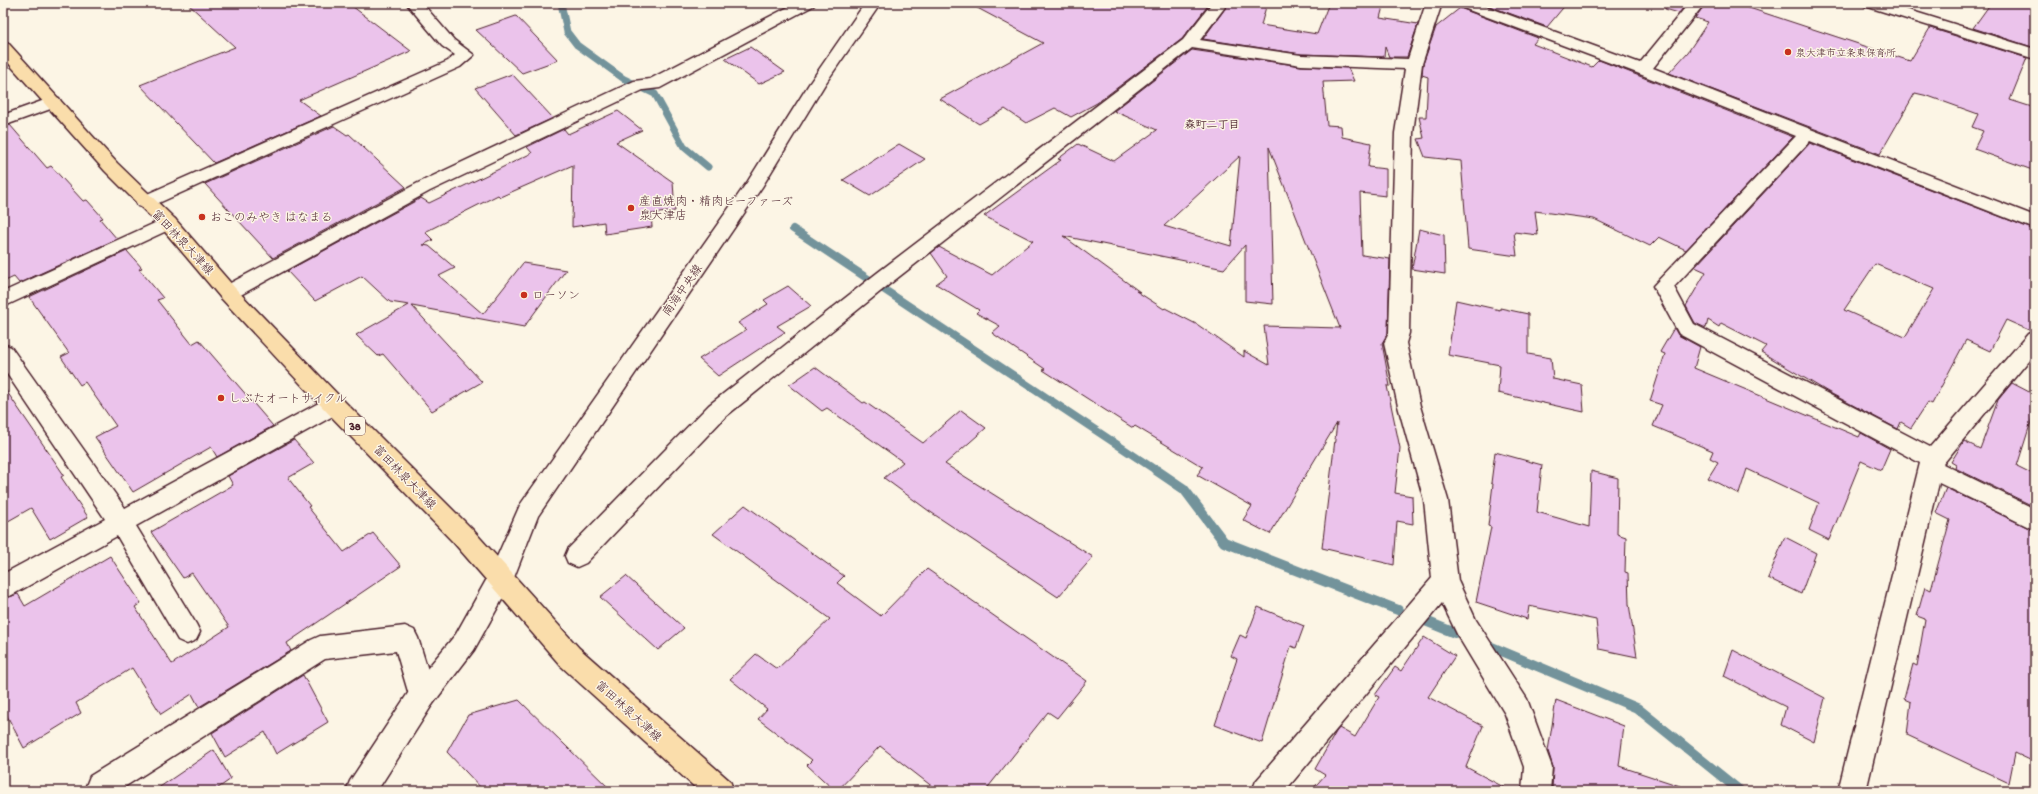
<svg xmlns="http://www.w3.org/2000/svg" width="2038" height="794" font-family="'Gochi Hand','Klee One',sans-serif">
	<rect width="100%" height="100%" fill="#fcf5e5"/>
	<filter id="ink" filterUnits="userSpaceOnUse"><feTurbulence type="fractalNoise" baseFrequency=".025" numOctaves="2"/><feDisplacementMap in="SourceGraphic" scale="8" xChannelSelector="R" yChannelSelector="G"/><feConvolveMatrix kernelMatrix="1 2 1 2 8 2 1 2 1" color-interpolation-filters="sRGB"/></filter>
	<g filter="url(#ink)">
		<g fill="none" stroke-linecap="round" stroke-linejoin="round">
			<path stroke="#73939b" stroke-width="7" d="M 561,3 L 567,32 L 577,45 L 624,79 L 655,94 L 684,147 L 708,167"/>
			<path stroke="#73939b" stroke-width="8" d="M 793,229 L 1157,471"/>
			<g stroke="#73939b" stroke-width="10">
				<path d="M 1156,470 L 1184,489 L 1224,542 L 1398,610"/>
				<path d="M 1423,620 L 1455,633"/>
				<path d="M 1492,647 L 1637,708 L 1740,791"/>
			</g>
		</g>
		<g fill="#ebc3eb" stroke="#4a1f2b" fill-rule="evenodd">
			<path d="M 187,3 L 348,3 L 411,51 L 299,100 L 321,116 L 214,163 L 140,85 L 235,47 Z"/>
			<path d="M 968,3 L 1210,3 L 1182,39 L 1097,103 L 1071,117 L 1055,108 L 1026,123 L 1005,109 L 979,124 L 940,99 L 1043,43 Z"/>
			<path d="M 1229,3 L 1267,3 L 1261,25 L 1317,34 L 1329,3 L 1384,3 L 1380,18 L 1418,24 L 1407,57 L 1389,57 L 1385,47 L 1384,57 L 1301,54 L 1203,39 Z"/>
			<path d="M 1481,3 L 1567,3 L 1547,27 Z"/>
			<path d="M 1666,3 L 1687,3 L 1679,13 L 1665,9 Z"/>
			<path d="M 1706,3 L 1734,3 L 1910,61 L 1930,28 L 2027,58 L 2010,100 L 2035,108 L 2035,171 L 1974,149 L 1983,131 L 1972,127 L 1978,114 L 1928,96 L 1915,93 L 1880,154 L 1669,73 L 1688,52 L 1708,22 L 1695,18 Z"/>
			<path d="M 1991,3 L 2035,3 L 2035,39 L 2032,47 L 1973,28 Z"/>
			<path d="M 1460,8 L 1538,38 L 1533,44 L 1592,67 L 1599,60 L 1793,137 L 1686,250 L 1659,237 L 1650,246 L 1594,219 L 1535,211 L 1538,235 L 1514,232 L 1517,256 L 1468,249 L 1461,161 L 1425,157 L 1418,139 L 1424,138 L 1419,117 L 1426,117 L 1428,77 L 1422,75 L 1423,64 L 1436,27 Z"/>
			<path d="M 516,16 L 558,60 L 522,73 L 476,30 Z"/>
			<path d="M 750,47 L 785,72 L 759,84 L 725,59 Z"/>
			<path d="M 1192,50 L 1301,66 L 1348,68 L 1354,81 L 1323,82 L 1327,125 L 1341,126 L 1342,137 L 1371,143 L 1368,167 L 1386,169 L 1386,196 L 1360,193 L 1362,255 L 1390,259 L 1388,333 L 1382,343 L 1390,386 L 1387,386 L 1400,448 L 1395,493 L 1412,496 L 1413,524 L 1397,521 L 1394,565 L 1322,548 L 1337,423 L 1270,534 L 1243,520 L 1252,506 L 1197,475 L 1203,467 L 1135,426 L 1133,428 L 1043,370 L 1045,369 L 992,333 L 1000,326 L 976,313 L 979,310 L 936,284 L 947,276 L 931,253 L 939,247 L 992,275 L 1033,241 L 984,216 L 1061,160 L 1058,159 L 1078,144 L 1114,161 L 1157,130 L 1114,111 ZM 1269,147 L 1340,328 L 1264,326 L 1269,365 L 1244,351 L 1244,357 L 1198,325 L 1165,308 L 1164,309 L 1136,291 L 1140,292 L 1063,236 L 1224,269 L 1245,245 L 1245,301 L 1273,304 ZM 1240,156 L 1231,246 L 1164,226 Z"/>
			<path d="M 512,74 L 553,118 L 516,135 L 475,88 Z"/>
			<path d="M 618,111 L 642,130 L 616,142 L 673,182 L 675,211 L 651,214 L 652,227 L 605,234 L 604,222 L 572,227 L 573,165 L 500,197 L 498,195 L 425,232 L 433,240 L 423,245 L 429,246 L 455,268 L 439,276 L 483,314 L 523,263 L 566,270 L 524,327 L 412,306 L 482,382 L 432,411 L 383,354 L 378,356 L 356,335 L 409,305 L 390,302 L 362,276 L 315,301 L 287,271 L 421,198 L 429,203 L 532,153 L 527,147 L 564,129 L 568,134 Z"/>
			<path d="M 10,125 L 47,168 L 51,166 L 83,201 L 87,200 L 103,218 L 100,219 L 117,239 L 19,283 L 14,277 L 3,282 L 3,127 Z"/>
			<path d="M 334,126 L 347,135 L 349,134 L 406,187 L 273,258 L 205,184 Z"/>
			<path d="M 1810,143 L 2035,230 L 2035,330 L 2031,331 L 2006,320 L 1990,351 L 1966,340 L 1932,404 L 1928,402 L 1911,428 L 1901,422 L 1898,429 L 1828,392 L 1761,352 L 1766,346 L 1721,323 L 1719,327 L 1708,320 L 1706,328 L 1695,323 L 1686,306 L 1706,272 L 1695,267 ZM 1875,264 L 1934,289 L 1905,337 L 1844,310 Z"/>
			<path d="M 899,144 L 925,159 L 870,196 L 843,180 Z"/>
			<path d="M 1419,229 L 1444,235 L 1445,274 L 1412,269 Z"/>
			<path d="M 127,251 L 142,268 L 139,269 L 163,298 L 157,300 L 192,344 L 199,340 L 273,426 L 217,457 L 211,447 L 133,492 L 95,437 L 116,426 L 85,382 L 80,385 L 61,357 L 69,353 L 29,297 Z"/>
			<path d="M 788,286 L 811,306 L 777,326 L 785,332 L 718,376 L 699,359 L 746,330 L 738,323 L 768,304 L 764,300 Z"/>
			<path d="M 1456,300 L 1500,310 L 1500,308 L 1528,314 L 1528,354 L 1551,358 L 1553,379 L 1582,385 L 1584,412 L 1498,393 L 1500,365 L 1448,355 Z"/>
			<path d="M 1674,328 L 1678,335 L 1700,347 L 1694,368 L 1859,437 L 1861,433 L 1890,449 L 1881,470 L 1861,461 L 1829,540 L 1809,530 L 1819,503 L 1747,469 L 1739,494 L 1708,478 L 1718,462 L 1710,458 L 1713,451 L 1653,426 L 1662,405 L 1650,401 L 1665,354 L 1660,352 Z"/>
			<path d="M 815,367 L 863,403 L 865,402 L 923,443 L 961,410 L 986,428 L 945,464 L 1093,557 L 1058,597 L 929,511 L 884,478 L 903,462 L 827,408 L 822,411 L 789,385 Z"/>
			<path d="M 2012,383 L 2035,395 L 2035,409 L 2017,466 L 2035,475 L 2035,507 L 1955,468 L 1956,465 L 1951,462 L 1964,441 L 1980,449 L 1998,400 Z"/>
			<path d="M 3,386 L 64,475 L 61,477 L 88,517 L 50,539 L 31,508 L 3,524 Z"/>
			<path d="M 294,440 L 314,463 L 288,478 L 310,506 L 308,507 L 344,552 L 373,533 L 401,566 L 287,643 L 291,651 L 199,707 L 192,694 L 161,714 L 132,668 L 76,703 L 81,713 L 24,748 L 3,708 L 3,599 L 18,594 L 25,606 L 110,556 L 141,603 L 135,607 L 172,664 L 229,627 L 192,573 L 183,578 L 151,532 L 233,485 L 228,476 Z"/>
			<path d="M 1495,452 L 1542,465 L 1537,512 L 1589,527 L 1591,471 L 1618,478 L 1617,534 L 1626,537 L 1625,572 L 1628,573 L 1629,604 L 1637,657 L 1599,649 L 1596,620 L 1529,606 L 1527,619 L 1476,602 L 1491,527 L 1488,526 L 1493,484 L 1491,483 Z"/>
			<path d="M 1946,488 L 2035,531 L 2035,737 L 2032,761 L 2015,753 L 2009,783 L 1907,735 L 1911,702 L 1904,699 L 1913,664 L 1917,666 L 1925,619 L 1917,616 L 1925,587 L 1931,590 L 1950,520 L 1936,513 Z"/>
			<path d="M 745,505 L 844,576 L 837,583 L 881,616 L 927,569 L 1087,681 L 1057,718 L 1048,712 L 985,791 L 938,791 L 880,746 L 837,791 L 835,791 L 807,765 L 812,760 L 758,719 L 767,709 L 730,679 L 756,654 L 777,669 L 830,619 L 713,534 Z"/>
			<path d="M 1785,537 L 1816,553 L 1801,594 L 1768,578 Z"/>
			<path d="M 626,576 L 684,628 L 658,650 L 600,597 Z"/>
			<path d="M 1258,607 L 1304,626 L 1296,648 L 1291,646 L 1262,743 L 1215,725 L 1237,659 L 1231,656 L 1240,635 L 1246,638 Z"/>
			<path d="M 1424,637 L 1455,656 L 1428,697 L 1483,726 L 1466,767 L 1511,791 L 1311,791 L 1325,775 L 1315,769 L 1336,732 L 1339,728 L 1355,737 L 1379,697 L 1375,695 L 1395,667 L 1401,671 Z"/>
			<path d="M 1733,650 L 1825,698 L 1814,742 L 1781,725 L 1786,707 L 1724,676 Z"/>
			<path d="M 303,675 L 328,722 L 276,754 L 265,732 L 225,757 L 212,733 Z"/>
			<path d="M 519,700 L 612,791 L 484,791 L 447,752 L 468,715 Z"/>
			<path d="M 1556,700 L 1624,726 L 1619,766 L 1680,786 L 1680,791 L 1552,791 L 1553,767 L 1548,751 Z"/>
			<path d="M 214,750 L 231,779 L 214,791 L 154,791 Z"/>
		</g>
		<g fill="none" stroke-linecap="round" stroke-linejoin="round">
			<g stroke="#4a1f2b" stroke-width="3">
				<g id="street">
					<path d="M 406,3 L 422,3 L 454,40 L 474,55 L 460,67 L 152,206 L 145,208 L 138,206 L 136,202 L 138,198 L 448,61 L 455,55 L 442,46 Z"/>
					<path d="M 796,3 L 816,3 L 813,6 L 660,88 L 643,90 L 430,191 L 235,298 L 228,300 L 221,298 L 218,293 L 221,288 L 418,183 L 634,81 L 650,79 Z"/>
					<path d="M 1212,3 L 1228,3 L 1200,40 L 1301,55 L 1408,59 L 1426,3 L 1442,3 L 1422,64 L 1413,133 L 1409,333 L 1406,343 L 1420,406 L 1448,500 L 1458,581 L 1476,620 L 1527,699 L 1552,767 L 1550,791 L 1522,791 L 1524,767 L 1505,714 L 1458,636 L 1442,603 L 1285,791 L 1252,791 L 1256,781 L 1432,578 L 1424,500 L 1398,406 L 1384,343 L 1389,333 L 1395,133 L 1405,69 L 1301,65 L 1192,48 L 891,283 L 725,417 L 586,563 L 577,567 L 568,563 L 565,556 L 568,549 L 709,405 L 877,273 L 1183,40 Z"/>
					<path d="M 1455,3 L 1477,3 L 1640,63 L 1689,3 L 1705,3 L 1653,68 L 2035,216 L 2035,229 L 1810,141 L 1674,287 L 1694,324 L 1930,447 L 2028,334 L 2035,331 L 2035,353 L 1943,464 L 2035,509 L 2035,530 L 1939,483 L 1866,791 L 1838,791 L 1920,463 L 1679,334 L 1653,286 L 1796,136 L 1637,73 L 1458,6 Z"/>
					<path d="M 1862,3 L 1886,3 L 2035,49 L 2035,59 L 1865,6 Z"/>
					<path d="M 53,97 L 59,98 L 61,102 L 59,106 L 3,126 L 3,115 Z"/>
					<path d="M 168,217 L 175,219 L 177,223 L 175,227 L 3,307 L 3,292 Z"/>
					<path d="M 3,344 L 11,347 L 125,508 L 326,399 L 334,397 L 342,399 L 345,405 L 342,411 L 136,526 L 196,624 L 200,632 L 196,640 L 187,644 L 178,640 L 117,536 L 12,595 L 3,598 L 3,574 L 105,519 L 3,368 Z"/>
					<path d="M 405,626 L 414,630 L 418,638 L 436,696 L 432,705 L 422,709 L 412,705 L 396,651 L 325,659 L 118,791 L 88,791 L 86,786 L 90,776 L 311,640 L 320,636 Z"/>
				</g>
			</g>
			<g stroke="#4a1f2b" stroke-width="3">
				<path id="secondary" d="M 865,3 L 881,3 L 825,84 L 762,187 L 538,516 L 513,580 L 474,650 L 432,705 L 377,791 L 346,791 L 350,781 L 412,687 L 456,634 L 489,575 L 520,505 L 748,181 L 809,84 Z"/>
			</g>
			<g stroke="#4a1f2b" stroke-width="3">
				<path id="primary" d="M 3,42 L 9,44 L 117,163 L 175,219 L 235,288 L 342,399 L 472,529 L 579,648 L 730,781 L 734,791 L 699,791 L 561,666 L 454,543 L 326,411 L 221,298 L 161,227 L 105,171 L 3,57 Z"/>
			</g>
			<use href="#street" fill="#fcf5e5" fill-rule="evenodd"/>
			<use href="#secondary" fill="#fcf5e5" fill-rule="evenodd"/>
			<use href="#primary" fill="#faddab" fill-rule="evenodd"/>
		</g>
	</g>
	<g fill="#c8321e" stroke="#fcf5e5" stroke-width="1.5">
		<circle cx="1788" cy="52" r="4"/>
		<circle cx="631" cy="208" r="4"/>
		<circle cx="202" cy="217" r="4"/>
		<circle cx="524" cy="295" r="4"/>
		<circle cx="221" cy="398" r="4"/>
	</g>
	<g text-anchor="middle" stroke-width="3" stroke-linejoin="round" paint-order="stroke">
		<g font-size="10" fill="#4a1f2b" stroke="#fcf5e5" text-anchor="start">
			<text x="1796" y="56">泉大津市立条東保育所</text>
		</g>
		<g font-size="11" font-weight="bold" fill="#4a1f2b" stroke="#fcf5e5">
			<text x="1212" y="128">森町二丁目</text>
		</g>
		<rect fill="#fcf5e5" stroke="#7f5f63" stroke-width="1" x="345" y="417" width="20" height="18" rx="3"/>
		<g font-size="11" font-weight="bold" fill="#4a1f2b">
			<text x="355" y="430">38</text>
		</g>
		<g font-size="12" fill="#4a1f2b" stroke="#fcf5e5" text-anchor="start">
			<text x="639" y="205">産直焼肉・精肉ビーファーズ<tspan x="639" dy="14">泉大津店</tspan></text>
			<text x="210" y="221">おこのみやき はなまる</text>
			<text x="532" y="299">ローソン</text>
			<text x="229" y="402">しぶたオートサイクル</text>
		</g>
		<g font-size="12" fill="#4a1f2b" stroke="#fcf5e5">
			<text transform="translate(183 242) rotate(47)" y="4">富田林泉大津線</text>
			<text transform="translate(682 290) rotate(-55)" y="4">南海中央線</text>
			<text transform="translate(405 477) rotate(46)" y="4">富田林泉大津線</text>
			<text transform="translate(629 711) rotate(42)" y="4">富田林泉大津線</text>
		</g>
	</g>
	<rect width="2038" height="794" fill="none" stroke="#fcf5e5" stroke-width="16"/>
	<rect x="8" y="8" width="2022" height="778" fill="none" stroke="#4a1f2b" stroke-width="1.5" filter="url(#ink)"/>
</svg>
